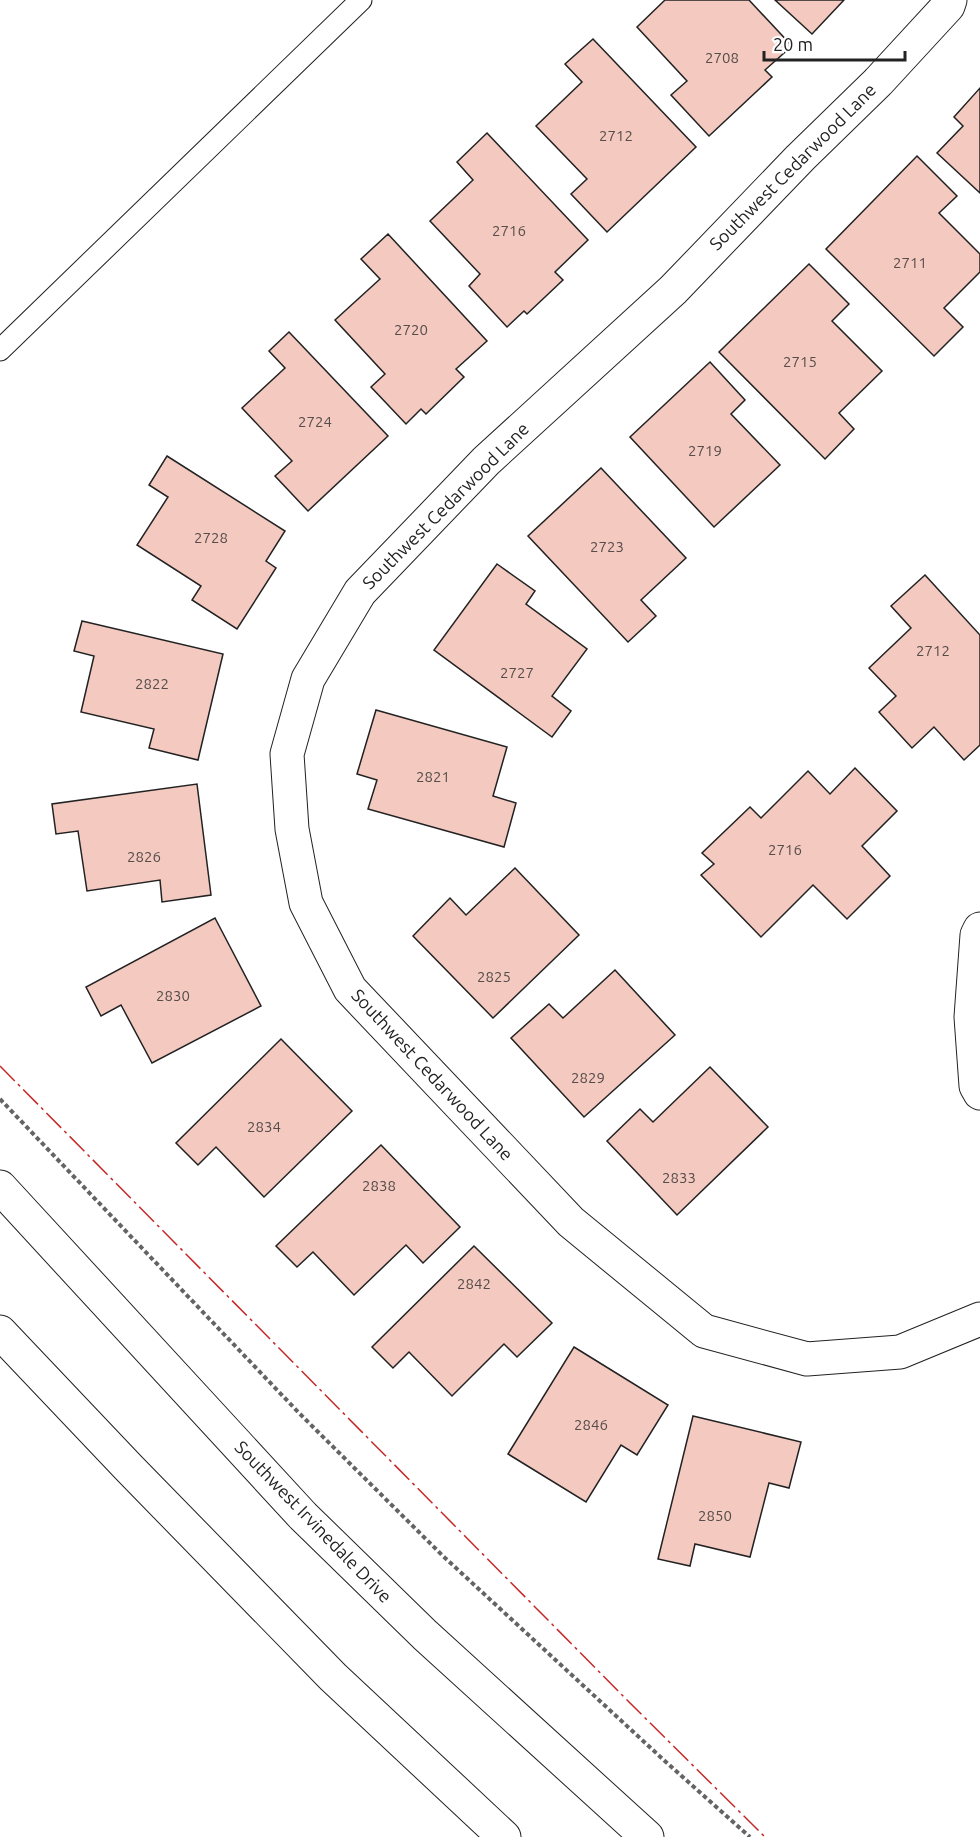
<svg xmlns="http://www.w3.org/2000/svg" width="980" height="1837" font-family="Ubuntu,sans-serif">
	<rect width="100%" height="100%" fill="#fff"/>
	<g fill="#f3c9c0" stroke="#222" stroke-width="1.5">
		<path d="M 665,0 L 749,0 L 792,46 L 765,70 L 772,77 L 709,136 L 671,95 L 687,81 L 637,27 Z"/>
		<path d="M 775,0 L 844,0 L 812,34 Z"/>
		<path d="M 593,39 L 696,147 L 607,232 L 571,194 L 587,179 L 536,126 L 582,82 L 565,64 Z"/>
		<path d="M 980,88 L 980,193 L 937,153 L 963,126 L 954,117 Z"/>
		<path d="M 487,133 L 588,240 L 555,272 L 563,280 L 527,314 L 524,311 L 507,327 L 469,286 L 480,274 L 430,221 L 473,180 L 457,162 Z"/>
		<path d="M 917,156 L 957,196 L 939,213 L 980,254 L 980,272 L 944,308 L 963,327 L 934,356 L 826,249 Z"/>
		<path d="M 388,234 L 487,341 L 456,369 L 464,377 L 426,414 L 421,409 L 406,424 L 371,387 L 385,374 L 335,320 L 380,279 L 361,259 Z"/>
		<path d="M 809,264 L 849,304 L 832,321 L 882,371 L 839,413 L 854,429 L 825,459 L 719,352 Z"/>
		<path d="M 289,332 L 388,436 L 308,511 L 275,476 L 292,461 L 242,408 L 285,368 L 269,351 Z"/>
		<path d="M 710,362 L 745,400 L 731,414 L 780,465 L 714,527 L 630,437 Z"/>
		<path d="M 167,456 L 285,531 L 266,561 L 276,568 L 237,629 L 192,600 L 201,586 L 137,545 L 168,497 L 149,485 Z"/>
		<path d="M 601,468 L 686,558 L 641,600 L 656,616 L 628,642 L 528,536 Z"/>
		<path d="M 497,564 L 535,591 L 526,604 L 587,649 L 552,696 L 571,711 L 552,737 L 434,650 Z"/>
		<path d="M 925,575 L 980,635 L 980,745 L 964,760 L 934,727 L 912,748 L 879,712 L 896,696 L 869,668 L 911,628 L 891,606 Z"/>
		<path d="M 82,621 L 223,654 L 198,760 L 149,748 L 154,729 L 81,712 L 94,656 L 74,651 Z"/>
		<path d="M 376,710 L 507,747 L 493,796 L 516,803 L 504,847 L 368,809 L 377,780 L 357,774 Z"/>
		<path d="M 855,768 L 897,811 L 862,846 L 890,876 L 847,919 L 813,885 L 761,937 L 701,875 L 714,864 L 702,853 L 750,807 L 761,818 L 808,771 L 830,794 Z"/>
		<path d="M 197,784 L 211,895 L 162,902 L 160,880 L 87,891 L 78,831 L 56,834 L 52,804 Z"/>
		<path d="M 515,868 L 579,935 L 493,1018 L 413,936 L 450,898 L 466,915 Z"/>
		<path d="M 215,918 L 261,1006 L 152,1063 L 121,1005 L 101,1016 L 86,987 Z"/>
		<path d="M 615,970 L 675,1035 L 584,1117 L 511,1038 L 549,1004 L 563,1018 Z"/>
		<path d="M 281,1039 L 352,1111 L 264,1197 L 216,1147 L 198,1165 L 176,1143 Z"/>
		<path d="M 710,1067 L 768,1127 L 677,1215 L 607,1141 L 640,1109 L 653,1122 Z"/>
		<path d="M 381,1145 L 460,1227 L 423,1263 L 406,1245 L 354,1295 L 313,1252 L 297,1267 L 276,1246 Z"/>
		<path d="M 474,1246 L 552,1323 L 517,1357 L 504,1344 L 452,1396 L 409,1352 L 393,1368 L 372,1347 Z"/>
		<path d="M 574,1347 L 668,1405 L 637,1455 L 621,1445 L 586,1502 L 508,1454 Z"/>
		<path d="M 693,1416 L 801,1442 L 789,1488 L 769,1483 L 750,1557 L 695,1544 L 690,1566 L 658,1559 Z"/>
	</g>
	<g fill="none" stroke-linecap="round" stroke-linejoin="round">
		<g stroke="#222" stroke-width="23">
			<path id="service" d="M 0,350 L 361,0"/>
		</g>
		<g stroke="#222" stroke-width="35">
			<g id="minor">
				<path d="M 950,0 L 948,6 L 878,82 L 800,158 L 673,290 L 486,461 L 360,592 L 308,679 L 287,754 L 292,829 L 306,903 L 350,989 L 571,1222 L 704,1331 L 807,1359 L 900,1352 L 980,1319"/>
				<path d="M 980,929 L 977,935 L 971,1017 L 976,1086 L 980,1093"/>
			</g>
		</g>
		<g stroke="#222" stroke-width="35">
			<g id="secondary">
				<path d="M 0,1187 L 303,1516 L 425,1635 L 647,1837"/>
				<path d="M 0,1332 L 129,1468 L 333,1677 L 504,1837"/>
			</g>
		</g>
		<path stroke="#646464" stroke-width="4" stroke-dasharray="4.5 3" stroke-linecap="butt" d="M 0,1099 L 299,1413 L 443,1556 L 667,1763 L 750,1837"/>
		<use href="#service" stroke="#fff" stroke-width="21"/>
		<use href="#minor" stroke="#fff" stroke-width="33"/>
		<use href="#secondary" stroke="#fff" stroke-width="33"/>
		<path stroke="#c62828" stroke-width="1.5" stroke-dasharray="21 4.5 3 4.5" stroke-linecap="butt" d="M 0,1066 L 629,1702 L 765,1837"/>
	</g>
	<g text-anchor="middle" stroke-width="4.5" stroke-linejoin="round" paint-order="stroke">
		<g font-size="15" fill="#564c4a">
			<text x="722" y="63">2708</text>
			<text x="616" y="141">2712</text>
			<text x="509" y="236">2716</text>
			<text x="910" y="268">2711</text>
			<text x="411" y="335">2720</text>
			<text x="800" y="367">2715</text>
			<text x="315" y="427">2724</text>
			<text x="705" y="456">2719</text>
			<text x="211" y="543">2728</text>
			<text x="607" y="552">2723</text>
			<text x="933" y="656">2712</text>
			<text x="517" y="678">2727</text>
			<text x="152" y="689">2822</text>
			<text x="433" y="782">2821</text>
			<text x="785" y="855">2716</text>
			<text x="144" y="862">2826</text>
			<text x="494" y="982">2825</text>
			<text x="173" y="1001">2830</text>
			<text x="588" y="1083">2829</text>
			<text x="264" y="1132">2834</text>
			<text x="679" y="1183">2833</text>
			<text x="379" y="1191">2838</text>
			<text x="474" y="1289">2842</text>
			<text x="591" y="1430">2846</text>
			<text x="715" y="1521">2850</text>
		</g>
		<g font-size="18" fill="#222" stroke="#fff">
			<text transform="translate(793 167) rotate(-45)" y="6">Southwest Cedarwood Lane</text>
			<text transform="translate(446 506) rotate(-45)" y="6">Southwest Cedarwood Lane</text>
			<text transform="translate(432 1075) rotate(47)" y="6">Southwest Cedarwood Lane</text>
			<text transform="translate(313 1522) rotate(46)" y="6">Southwest Irvinedale Drive</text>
		</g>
	</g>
	<path d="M764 51v9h141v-9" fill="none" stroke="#222222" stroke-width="3"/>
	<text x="773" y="51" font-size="18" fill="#222222" stroke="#ffffff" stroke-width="4.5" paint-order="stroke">20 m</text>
</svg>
